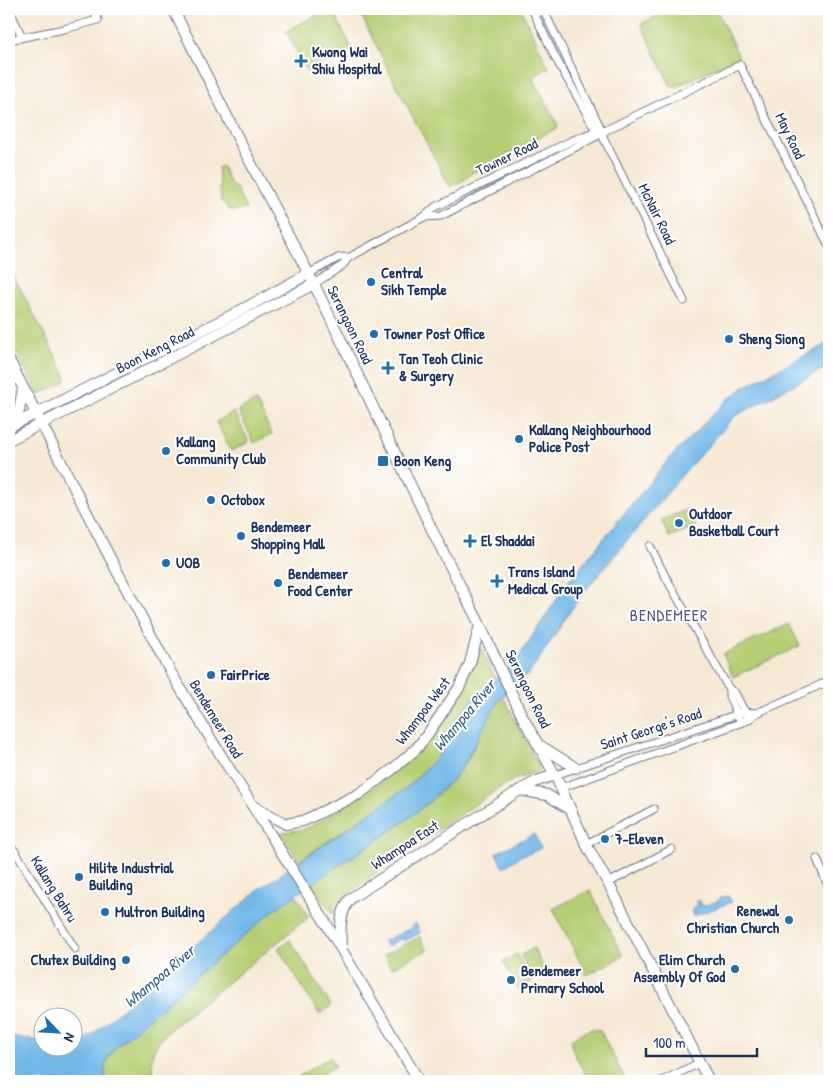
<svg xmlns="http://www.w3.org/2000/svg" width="838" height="1090" font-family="'Patrick Hand',sans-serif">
	<rect width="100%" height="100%" fill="#fff"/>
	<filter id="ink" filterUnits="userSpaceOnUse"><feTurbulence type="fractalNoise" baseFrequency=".02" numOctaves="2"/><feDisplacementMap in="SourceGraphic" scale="10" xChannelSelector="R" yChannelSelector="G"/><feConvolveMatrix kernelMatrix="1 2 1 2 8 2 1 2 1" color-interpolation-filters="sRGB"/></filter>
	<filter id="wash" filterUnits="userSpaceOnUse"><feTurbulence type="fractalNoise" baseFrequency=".0096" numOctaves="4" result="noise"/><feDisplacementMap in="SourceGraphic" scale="20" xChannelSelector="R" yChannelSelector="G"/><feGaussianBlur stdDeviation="1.12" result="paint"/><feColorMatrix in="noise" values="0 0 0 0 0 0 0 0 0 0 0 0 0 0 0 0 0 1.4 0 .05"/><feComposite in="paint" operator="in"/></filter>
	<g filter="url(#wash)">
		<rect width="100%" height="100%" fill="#f6e9d4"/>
		<g fill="#b6ce73" stroke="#687e68">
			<path d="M 329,9 L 332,9 L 352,49 L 307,72 L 286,31 Z"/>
			<path d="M 358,9 L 521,9 L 549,68 L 532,77 L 559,127 L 472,173 L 464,180 L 450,187 L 397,87 Z"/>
			<path d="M 672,9 L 716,9 L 739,57 L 675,87 L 670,85 L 641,24 Z"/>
			<path d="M 222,166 L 232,187 L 235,186 L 246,209 L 231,211 L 221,201 L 218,168 Z"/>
			<path d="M 9,267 L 64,372 L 66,381 L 38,395 L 9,337 Z"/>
			<path d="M 256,401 L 272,434 L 254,443 L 238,410 Z"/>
			<path d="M 234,412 L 249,442 L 231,451 L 216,422 Z"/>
			<path d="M 689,509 L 696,526 L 669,537 L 661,520 Z"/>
			<path d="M 789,624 L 800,646 L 733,677 L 723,654 Z"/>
			<path d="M 480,646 L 495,678 L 469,703 L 459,717 L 438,756 L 409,786 L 299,861 L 280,833 L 305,829 L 321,821 L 359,798 L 411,757 L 474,663 Z"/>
			<path d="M 503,696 L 541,770 L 513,780 L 501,787 L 384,867 L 335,904 L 333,914 L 311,884 C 357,853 417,818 454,778 C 476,754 482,720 503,696 Z"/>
			<path d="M 590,890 L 623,956 L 587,975 L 553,909 Z"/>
			<path d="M 295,894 L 309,917 L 176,1024 C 156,1043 145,1052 156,1081 L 107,1081 C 101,1068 108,1056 117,1046 L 265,917 Z"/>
			<path d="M 420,937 L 427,950 L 391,968 L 384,955 Z"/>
			<path d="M 290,940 L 331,1006 L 319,1014 L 278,948 Z"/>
			<path d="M 534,948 L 545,971 L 532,978 L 521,955 Z"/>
			<path d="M 517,954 L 531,982 L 518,989 L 503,961 Z"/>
			<path d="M 591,1029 L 599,1030 L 602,1034 L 626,1081 L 589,1081 C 585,1073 566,1044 573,1038 C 578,1034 586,1032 591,1029 Z"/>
			<path d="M 330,1057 L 335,1066 L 319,1076 L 323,1081 L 306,1081 L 296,1078 Z"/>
		</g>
		<g fill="#71b8e8" stroke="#4674a3">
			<path d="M 829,343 L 829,366 L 735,416 L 684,473 L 579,598 L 529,674 L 520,680 L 499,700 L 462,767 L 454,778 L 432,799 L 409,818 L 275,909 L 117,1046 C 108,1056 101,1068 107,1081 L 9,1081 L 9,1037 L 42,1041 L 42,1048 L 72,1048 L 73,1041 L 82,1040 L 92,1035 L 258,890 L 409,786 L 438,756 L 459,717 L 469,703 L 515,662 L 569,581 L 669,459 L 727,400 L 744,387 Z"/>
			<path d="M 534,834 L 541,848 L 531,853 L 522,855 L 503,868 L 496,853 Z"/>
			<path d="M 728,896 L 732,902 L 694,916 L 692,915 L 692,909 L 696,908 L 696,902 L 699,900 L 702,906 L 719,901 L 720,898 Z"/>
			<path d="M 416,923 L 420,933 L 404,941 L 402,938 L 386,947 L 384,941 L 409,929 Z"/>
		</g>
	</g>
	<g filter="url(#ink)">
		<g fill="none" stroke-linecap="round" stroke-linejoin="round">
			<g stroke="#687087" stroke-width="9">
				<g id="street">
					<path d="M 9,9 L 22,37"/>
					<path d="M 532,9 L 555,57 L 598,134"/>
					<path d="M 543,9 L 601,129 L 604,139 L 684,301"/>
					<path d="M 9,40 L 64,29 L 98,20 L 93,9"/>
					<path d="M 424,217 L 441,216 L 603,133 L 606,130 L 740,65 L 829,246"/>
					<path d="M 308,274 L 340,257 L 348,258"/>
					<path d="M 314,284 L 343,265 L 348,258 L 424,217 L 435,207 L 571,141 L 601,129 L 606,130"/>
					<path d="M 650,546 L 664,574 L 729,689 L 729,696 L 739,718"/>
					<path d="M 729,689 L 735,693 L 746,715"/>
					<path d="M 555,775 L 744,712 L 757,713"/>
					<path d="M 561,788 L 748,720 L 757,713 L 829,681"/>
					<path d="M 9,846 L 15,851 L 75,949"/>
					<path d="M 587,846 L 592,841 L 654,809"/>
					<path d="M 817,859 L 829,888"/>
					<path d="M 608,883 L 672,849"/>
					<path d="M 662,1081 L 699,1063"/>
				</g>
			</g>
			<g stroke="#687087" stroke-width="12">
				<g id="secondary">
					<path d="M 9,427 L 230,316 L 308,274"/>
					<path d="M 9,440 L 118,385 L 314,284"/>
				</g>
			</g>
			<g stroke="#687087" stroke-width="12">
				<g id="primary">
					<path d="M 173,9 L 244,150 L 314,284 L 435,536 L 480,625 L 523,718 L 555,775 L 587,846 L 613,892 L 709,1081"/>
					<path d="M 9,360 L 108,554 L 170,671 L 212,741 L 327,925 L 419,1081"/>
					<path d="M 11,426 L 19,411 L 23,388"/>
					<path d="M 541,746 L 576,768"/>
					<path d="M 520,790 L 547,795 L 570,809"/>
					<path d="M 252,805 L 286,824 L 303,821 L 359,794 L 393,769 L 416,749 L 427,735 L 459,688 L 470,663 L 480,625"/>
					<path d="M 341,947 C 340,930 339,912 351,898 L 520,790 L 537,781 L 555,775"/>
				</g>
			</g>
			<use href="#street" stroke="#fff" stroke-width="7"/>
			<use href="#secondary" stroke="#fff" stroke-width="10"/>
			<use href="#primary" stroke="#fff" stroke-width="10"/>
		</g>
	</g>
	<g fill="#1f6fb2" stroke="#fff" stroke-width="2">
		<path d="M298.5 53.5h5v5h5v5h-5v5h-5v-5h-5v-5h5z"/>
		<circle cx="371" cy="282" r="5"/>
		<circle cx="374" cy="334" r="5"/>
		<circle cx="729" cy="339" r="5"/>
		<path d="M385.5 360.5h5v5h5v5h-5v5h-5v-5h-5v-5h5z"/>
		<circle cx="519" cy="439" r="5"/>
		<circle cx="166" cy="451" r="5"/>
		<rect x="377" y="455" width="12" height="12" rx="2.5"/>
		<circle cx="211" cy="500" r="5"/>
		<circle cx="679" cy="523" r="5"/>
		<circle cx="241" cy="536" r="5"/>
		<path d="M467.5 533.5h5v5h5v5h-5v5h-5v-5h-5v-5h5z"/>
		<circle cx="166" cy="563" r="5"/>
		<path d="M494.5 573.5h5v5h5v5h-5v5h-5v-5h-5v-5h5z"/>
		<circle cx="278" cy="583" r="5"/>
		<circle cx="211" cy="675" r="5"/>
		<circle cx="605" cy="839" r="5"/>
		<circle cx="79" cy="877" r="5"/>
		<circle cx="105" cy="912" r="5"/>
		<circle cx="789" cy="920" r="5"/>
		<circle cx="126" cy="960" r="5"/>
		<circle cx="735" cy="969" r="5"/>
		<circle cx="511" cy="980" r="5"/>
	</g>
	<g text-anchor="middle" stroke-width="4" stroke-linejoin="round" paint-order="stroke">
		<g font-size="15" font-weight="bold" fill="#1b2f5e" stroke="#fff" text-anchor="start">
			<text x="312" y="57">Kwong Wai<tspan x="312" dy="17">Shiu Hospital</tspan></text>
			<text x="381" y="278">Central<tspan x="381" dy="17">Sikh Temple</tspan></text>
			<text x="384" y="339">Towner Post Office</text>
			<text x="739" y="344">Sheng Siong</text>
			<text x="399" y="364">Tan Teoh Clinic<tspan x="399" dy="17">&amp; Surgery</tspan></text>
			<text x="529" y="435">Kallang Neighbourhood<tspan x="529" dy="17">Police Post</tspan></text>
			<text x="176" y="447">Kallang<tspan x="176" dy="17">Community Club</tspan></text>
			<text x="394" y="466">Boon Keng</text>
			<text x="221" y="505">Octobox</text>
			<text x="689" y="519">Outdoor<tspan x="689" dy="17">Basketball Court</tspan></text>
			<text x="251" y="532">Bendemeer<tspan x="251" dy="17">Shopping Mall</tspan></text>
			<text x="481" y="546">El Shaddai</text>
			<text x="176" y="568">UOB</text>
			<text x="508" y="577">Trans Island<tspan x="508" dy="17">Medical Group</tspan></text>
			<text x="288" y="579">Bendemeer<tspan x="288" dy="17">Food Center</tspan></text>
			<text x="221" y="680">FairPrice</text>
			<text x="615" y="844">7-Eleven</text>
			<text x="89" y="873">Hilite Industrial<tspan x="89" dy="17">Building</tspan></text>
			<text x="779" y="916" text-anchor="end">Renewal<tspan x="779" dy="17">Christian Church</tspan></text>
			<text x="115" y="917">Multron Building</text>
			<text x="116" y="965" text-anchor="end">Chutex Building</text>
			<text x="725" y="965" text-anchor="end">Elim Church<tspan x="725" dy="17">Assembly Of God</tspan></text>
			<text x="521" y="976">Bendemeer<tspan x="521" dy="17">Primary School</tspan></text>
		</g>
		<g font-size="15" fill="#1b2f5e" stroke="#fff">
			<text transform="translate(790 136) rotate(64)" y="5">May Road</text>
			<text transform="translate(507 157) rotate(-26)" y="5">Towner Road</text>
			<text transform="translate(657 214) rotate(64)" y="5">McNair Road</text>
			<text transform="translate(350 325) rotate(64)" y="5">Serangoon Road</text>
			<text transform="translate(155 350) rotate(-27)" y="5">Boon Keng Road</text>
			<text transform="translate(528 689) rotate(64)" y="5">Serangoon Road</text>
			<text transform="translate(423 711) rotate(-53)" y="5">Whampoa West</text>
			<text transform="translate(216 719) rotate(59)" y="5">Bendemeer Road</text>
			<text transform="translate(651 729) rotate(-18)" y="5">Saint George's Road</text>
			<text transform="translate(405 845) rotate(-33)" y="5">Whampoa East</text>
			<text transform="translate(54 889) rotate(58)" y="5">Kallang Bahru</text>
		</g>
		<g font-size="16" letter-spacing="1" fill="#5c527f" stroke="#fff">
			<text x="669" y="621">BENDEMEER</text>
		</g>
		<g font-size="16" font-style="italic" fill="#395f8e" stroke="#fff">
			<text transform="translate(464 715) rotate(-50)" y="6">Whampoa River</text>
			<text transform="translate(159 976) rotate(-40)" y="6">Whampoa River</text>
		</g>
	</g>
	<rect width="838" height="1090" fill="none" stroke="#fff" stroke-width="30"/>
	<g transform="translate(58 1032) rotate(115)"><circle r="24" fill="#ffffff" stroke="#a4acbf"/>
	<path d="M0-4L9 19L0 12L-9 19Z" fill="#1f6fb2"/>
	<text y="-8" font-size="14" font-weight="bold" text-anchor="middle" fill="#1b2f5e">N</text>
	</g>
	<path d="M646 1048v8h111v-8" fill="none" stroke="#1b2f5e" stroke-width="2.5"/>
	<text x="653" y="1048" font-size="15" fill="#1b2f5e" stroke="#ffffff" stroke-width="4" paint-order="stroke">100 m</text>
</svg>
